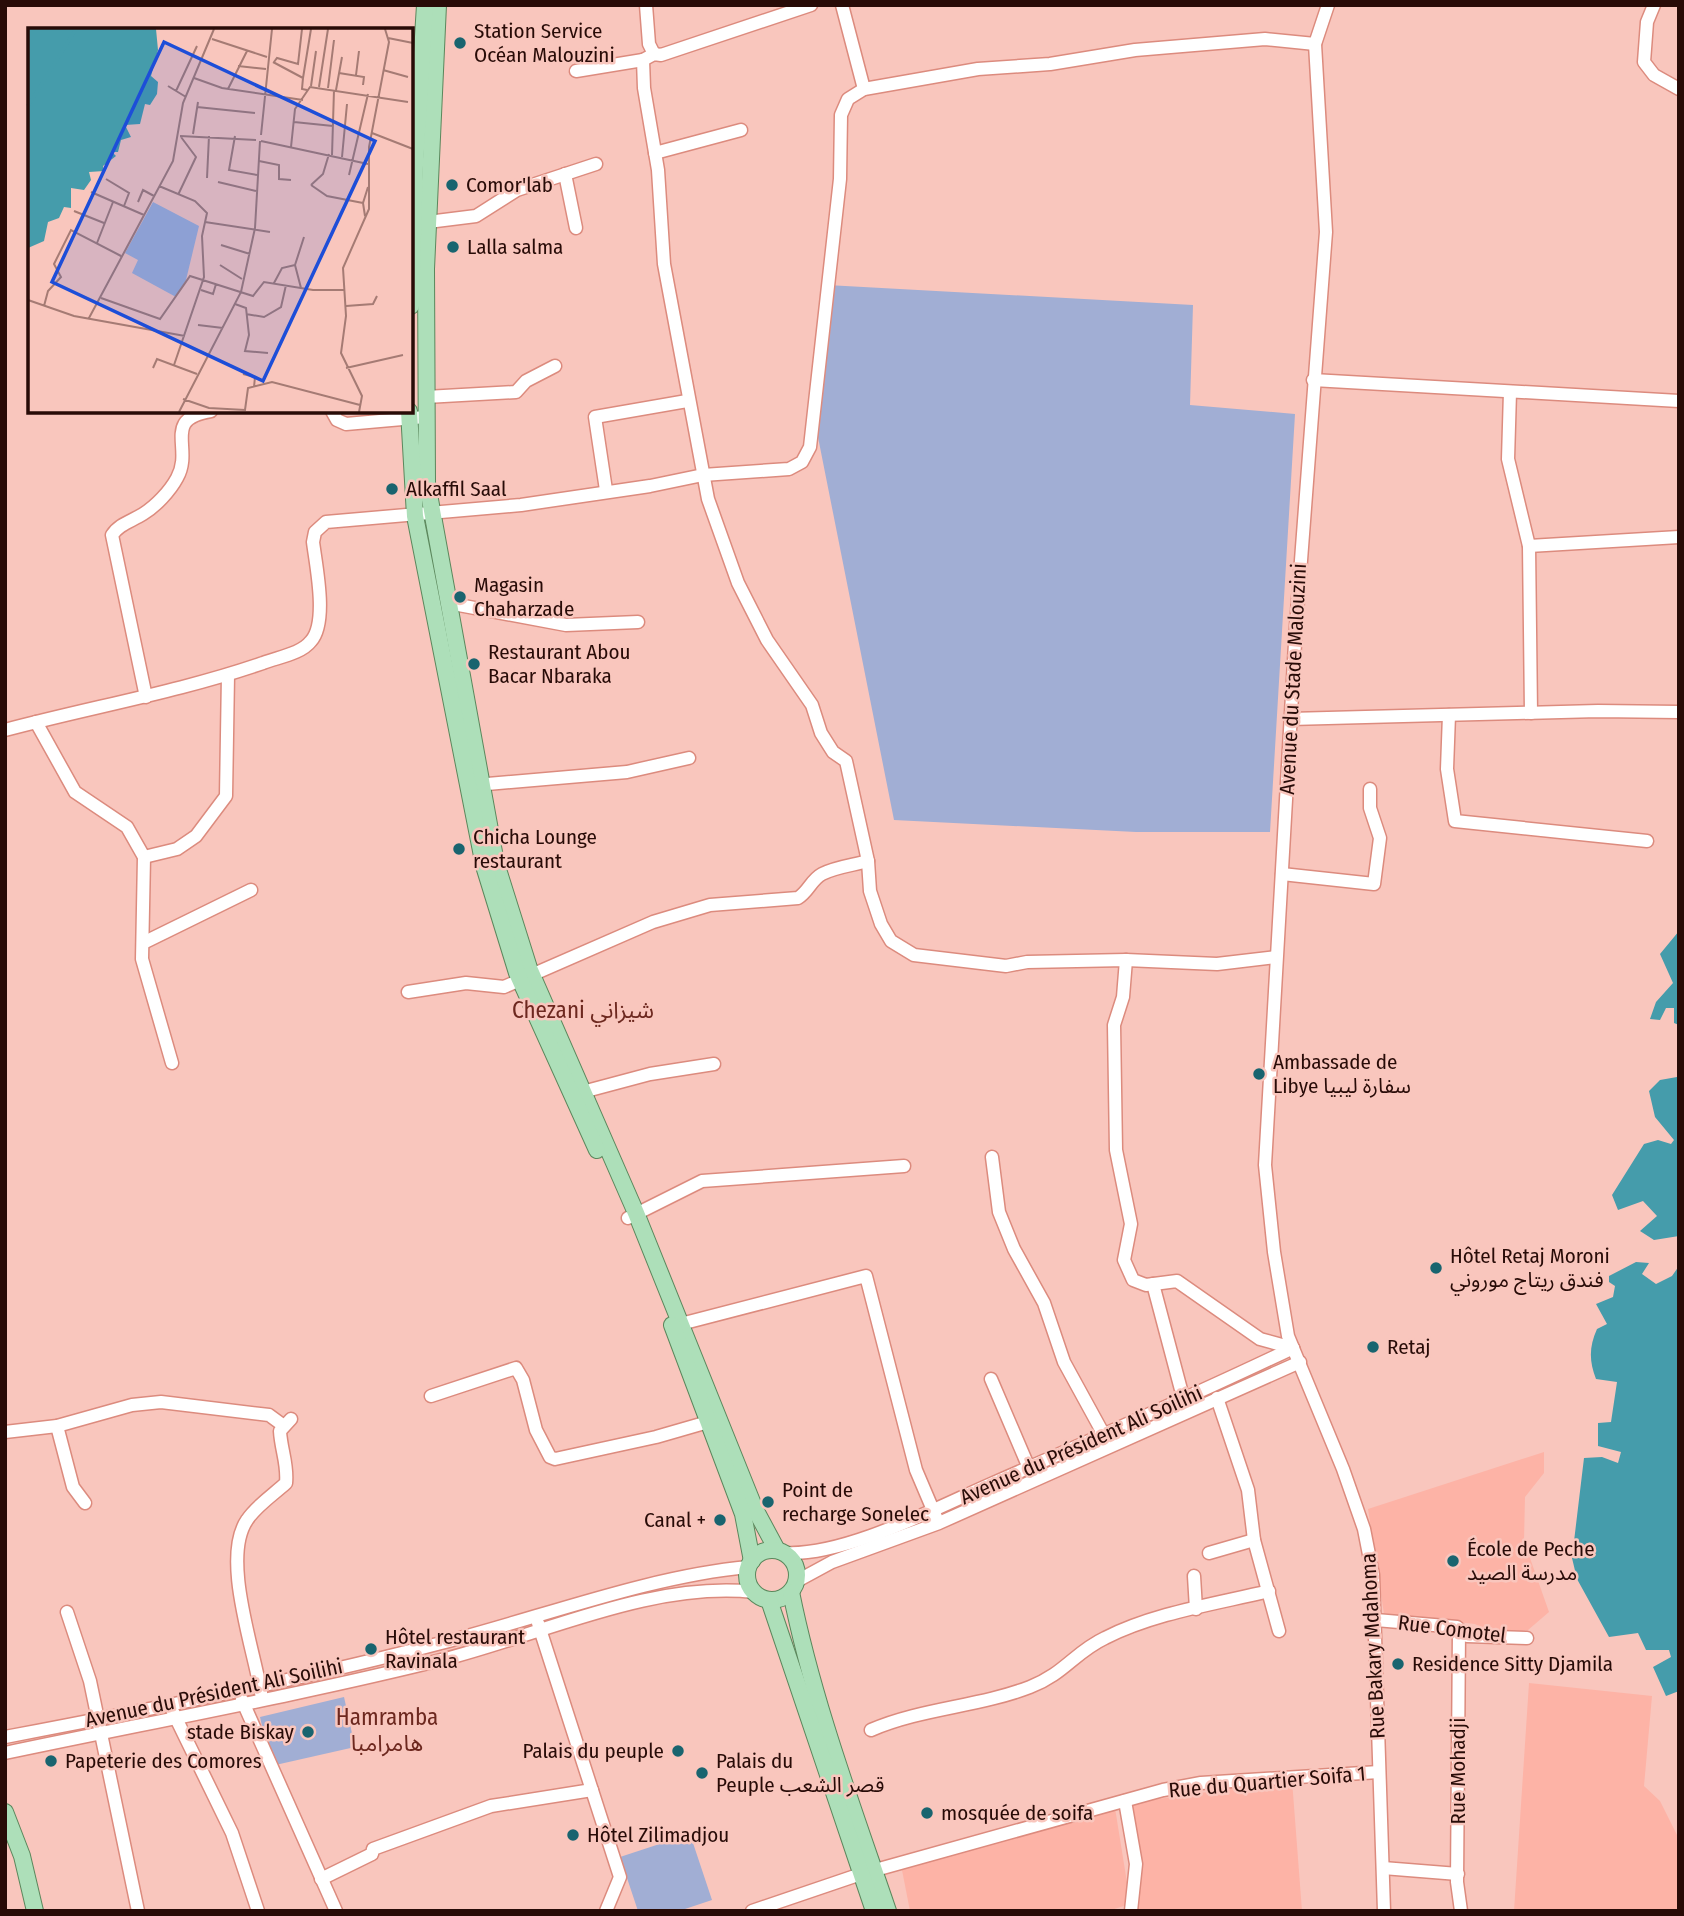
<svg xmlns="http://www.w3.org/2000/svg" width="1684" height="1916" font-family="'Fira Sans Condensed','Noto Sans Arabic',sans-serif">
	<rect width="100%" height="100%" fill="#f9c6bd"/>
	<g fill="#fdb3a6">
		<path d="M 1544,1452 L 1544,1473 L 1525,1497 L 1524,1541 L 1549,1612 L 1528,1630 L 1495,1635 L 1475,1624 L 1384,1614 L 1368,1509 Z"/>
		<path d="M 1529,1683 L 1652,1696 L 1644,1786 L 1660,1801 L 1679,1839 L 1679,1911 L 1514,1911 Z"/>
		<path d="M 1292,1780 L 1302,1911 L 1135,1911 L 1130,1803 Z"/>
		<path d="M 1115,1808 L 1129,1895 L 1127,1905 L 1108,1911 L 910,1911 L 902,1870 Z"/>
	</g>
	<g fill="#a1aed4">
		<path d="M 827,285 L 1193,305 L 1190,405 L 1295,414 L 1270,832 L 1136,832 L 894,820 L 815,422 Z"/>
		<path d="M 344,1697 L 355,1747 L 271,1766 L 260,1717 Z"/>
		<path d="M 690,1834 L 712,1900 L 679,1911 L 638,1911 L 620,1857 Z"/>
	</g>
	<g fill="#459cab">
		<path d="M 1679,931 L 1679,1025 L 1674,1023 L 1674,1008 L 1666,1008 L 1660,1020 L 1650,1019 L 1656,1002 L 1673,983 L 1660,954 Z"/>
		<path d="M 1679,1071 L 1679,1236 L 1654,1240 L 1640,1231 L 1657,1216 L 1643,1201 L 1618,1210 L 1612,1195 L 1644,1144 L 1658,1140 L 1671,1144 L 1674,1140 L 1655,1117 L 1649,1091 L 1660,1080 L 1677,1077 Z"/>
		<path d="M 1636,1262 L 1649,1263 L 1642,1274 L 1656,1284 L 1672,1276 L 1679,1266 L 1679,1691 L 1666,1696 L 1653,1667 L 1671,1657 L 1669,1650 L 1646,1650 L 1638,1633 L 1609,1637 L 1577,1579 L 1572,1558 L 1584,1458 L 1602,1457 L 1618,1463 L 1621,1452 L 1598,1446 L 1598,1423 L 1611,1422 L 1617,1382 L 1596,1379 C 1589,1361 1589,1347 1597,1329 L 1607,1324 L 1596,1304 L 1613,1297 L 1615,1286 L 1609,1282 L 1609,1276 Z"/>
	</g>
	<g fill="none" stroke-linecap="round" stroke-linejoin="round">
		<g stroke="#dc8b7e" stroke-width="15">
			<g id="minor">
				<path d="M 646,5 L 649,44 L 654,54"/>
				<path d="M 811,5 L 661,55 L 654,54 L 643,60 L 644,88 L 658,170 L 664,264 L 708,499 L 738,583 L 767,640 L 812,705 L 821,733 L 833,752 L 846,761 L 868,861 L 870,891 L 881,924 L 891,941 L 914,955 L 1006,966 L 1027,962 L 1126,960 L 1217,964 L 1276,957"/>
				<path d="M 842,5 L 864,89"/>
				<path d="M 1328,5 L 1315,44 L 1326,232 L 1296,626 L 1265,1165 L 1274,1252 L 1288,1336 L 1343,1469 L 1364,1529 L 1373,1575 L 1384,1911"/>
				<path d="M 1654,5 L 1647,22 L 1644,62 L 1654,75 L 1679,89"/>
				<path d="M 576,71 L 643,60"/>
				<path d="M 655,153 L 741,130"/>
				<path d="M 565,174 L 576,228"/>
				<path d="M 428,222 L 476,216 L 517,190 L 596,164"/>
				<path d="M 1313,380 L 1679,401"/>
				<path d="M 1510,392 L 1508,459 L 1529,546 L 1531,713"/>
				<path d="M 426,397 L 516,392 L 526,381 L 555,366"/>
				<path d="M 332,411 L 337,420 L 346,424 L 425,417"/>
				<path d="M 606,490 L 595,417 L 687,401"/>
				<path d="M 1529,546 L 1679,537"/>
				<path d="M 448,603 L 566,625 L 638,622"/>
				<path d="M 146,697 L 112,535 C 119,524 132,521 143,514 C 156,506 170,491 177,478 C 194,448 161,419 211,411"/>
				<path d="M 1449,715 L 1447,769 L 1455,821 L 1647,841"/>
				<path d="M 1290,719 L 1598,711 L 1679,712"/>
				<path d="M 36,722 L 75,792 L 127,827 L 144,857 L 142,959 L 172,1063"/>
				<path d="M 5,730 C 91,707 179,692 263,663 C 278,657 301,654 311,641 C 328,622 316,566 313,542 L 315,532 L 326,522 L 521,505 L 650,486 L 703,475 L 789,469 L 802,462 L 810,447 L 840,179 L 841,115 L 848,99 L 864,89 L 978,69 L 1050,64 L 1135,50 L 1265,39 L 1315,44"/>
				<path d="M 476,785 L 627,772 L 689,758"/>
				<path d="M 144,857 L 177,849 L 196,836 L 226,796 L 228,675"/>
				<path d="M 1282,874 L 1374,884 L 1380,838 L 1370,808 L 1370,789"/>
				<path d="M 143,943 L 251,890"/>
				<path d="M 1126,960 L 1123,997 L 1114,1025 L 1116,1150 L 1131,1224 L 1124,1260 L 1133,1280 L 1146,1285 L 1177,1281 L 1260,1339 L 1293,1348"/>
				<path d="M 408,992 L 466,983 L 504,987 L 653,922 L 710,905 L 798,898 C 809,891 811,880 822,874 C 835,867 854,865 868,861"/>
				<path d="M 575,1094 L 650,1074 L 714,1064"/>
				<path d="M 992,1157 L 999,1212 L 1014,1249 L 1044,1303 L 1064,1362 L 1104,1435"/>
				<path d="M 628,1218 L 702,1181 L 904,1166"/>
				<path d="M 1153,1284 L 1184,1401"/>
				<path d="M 673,1326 L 866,1276 L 916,1470 L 936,1517"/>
				<path d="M 991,1379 L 1029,1468"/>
				<path d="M 431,1396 L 516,1368 L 523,1380 L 536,1430 L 550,1457 L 555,1459 L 656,1437 L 708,1422"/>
				<path d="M 1217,1398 L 1248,1490 L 1254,1540 L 1279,1631"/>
				<path d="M 57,1426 L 73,1487 L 85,1503"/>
				<path d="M 5,1432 L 57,1426 L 132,1405 L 161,1402 L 269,1415 L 284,1426"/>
				<path d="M 785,1553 C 845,1556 934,1509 991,1484 C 1092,1440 1193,1396 1293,1348"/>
				<path d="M 1209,1553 L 1254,1540"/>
				<path d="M 1194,1576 L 1196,1609"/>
				<path d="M 797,1581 L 832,1562 L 939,1523 L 1300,1362"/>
				<path d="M 67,1612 L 90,1681 L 138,1911"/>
				<path d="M 1376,1620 L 1457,1627 L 1467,1636 L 1527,1638"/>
				<path d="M 538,1623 L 620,1877 L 606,1911"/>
				<path d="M 1459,1630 L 1457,1882 L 1461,1911"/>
				<path d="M 261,1693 C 254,1649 221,1558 247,1520 C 256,1506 274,1494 286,1483 C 288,1464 281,1450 280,1431 L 291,1419"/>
				<path d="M 242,1700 L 336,1911"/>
				<path d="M 173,1712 L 232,1833 L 258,1911"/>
				<path d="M 871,1730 C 922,1708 978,1707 1030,1687 C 1064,1674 1075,1652 1105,1638 C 1154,1613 1215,1604 1269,1591"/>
				<path d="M 5,1737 C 152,1709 300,1680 445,1642 C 542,1617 650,1576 748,1567"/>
				<path d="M 5,1753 C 152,1722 300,1695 445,1659 C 543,1634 652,1581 754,1592"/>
				<path d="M 1125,1801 L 1136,1864 L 1131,1911"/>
				<path d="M 1383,1868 L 1458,1874"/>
				<path d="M 321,1879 L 372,1854 L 373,1849 L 491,1806 L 592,1790"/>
				<path d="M 752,1911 L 861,1874 L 1163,1790 L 1201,1783 L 1379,1772"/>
			</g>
		</g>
		<g stroke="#5b875c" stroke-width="18">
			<g id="major">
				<path d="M 438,5 L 426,269 L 427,483 L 496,863 L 529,968 L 636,1213 L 755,1509 L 777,1550"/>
				<path d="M 411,306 L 415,165 L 425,5"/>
				<path d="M 409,411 L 415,516 L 484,866 L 517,973 L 597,1150"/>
				<path d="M 672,1325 L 743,1514 L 752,1561"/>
				<circle cx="772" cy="1575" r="25"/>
				<path d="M 791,1592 C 813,1701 852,1805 888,1911"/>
				<path d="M 769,1600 L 874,1911"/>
				<path d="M 5,1812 L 22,1856 L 35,1911"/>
			</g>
		</g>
		<use href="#minor" stroke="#fff" stroke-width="12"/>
		<use href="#major" stroke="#addfb9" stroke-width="16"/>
	</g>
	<g fill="#19646f" stroke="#f9c6bd" stroke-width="2.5">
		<circle cx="460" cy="43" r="7"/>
		<circle cx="452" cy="185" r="7"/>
		<circle cx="453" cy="247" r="7"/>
		<circle cx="392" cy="489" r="7"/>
		<circle cx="460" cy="597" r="7"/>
		<circle cx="474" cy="664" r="7"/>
		<circle cx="459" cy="849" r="7"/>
		<circle cx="1259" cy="1074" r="7"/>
		<circle cx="1436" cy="1268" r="7"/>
		<circle cx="1373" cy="1347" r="7"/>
		<circle cx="768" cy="1502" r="7"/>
		<circle cx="720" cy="1520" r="7"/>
		<circle cx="1453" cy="1561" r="7"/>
		<circle cx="371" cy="1649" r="7"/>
		<circle cx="1398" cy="1664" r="7"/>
		<circle cx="308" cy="1732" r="7"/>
		<circle cx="678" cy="1751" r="7"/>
		<circle cx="51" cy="1761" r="7"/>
		<circle cx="702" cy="1773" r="7"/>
		<circle cx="927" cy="1813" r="7"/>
		<circle cx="573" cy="1835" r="7"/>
	</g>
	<g text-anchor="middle" stroke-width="5" stroke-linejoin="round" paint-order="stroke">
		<g font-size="21" fill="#280b07" stroke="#f9c6bd" text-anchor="start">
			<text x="474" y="38">Station Service<tspan x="474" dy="24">Océan Malouzini</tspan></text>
			<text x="466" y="192">Comor'lab</text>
			<text x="467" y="254">Lalla salma</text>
			<text x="406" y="496">Alkaffil Saal</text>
			<text x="474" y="592">Magasin<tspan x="474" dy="24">Chaharzade</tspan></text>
			<text x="488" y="659">Restaurant Abou<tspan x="488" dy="24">Bacar Nbaraka</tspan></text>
			<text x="473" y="844">Chicha Lounge<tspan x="473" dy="24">restaurant</tspan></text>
			<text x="1273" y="1069">Ambassade de<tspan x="1273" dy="24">Libye سفارة ليبيا</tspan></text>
			<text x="1450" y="1263">Hôtel Retaj Moroni<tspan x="1450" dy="24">فندق ريتاج موروني</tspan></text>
			<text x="1387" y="1354">Retaj</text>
			<text x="782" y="1497">Point de<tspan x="782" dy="24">recharge Sonelec</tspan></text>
			<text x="706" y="1527" text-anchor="end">Canal +</text>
			<text x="1467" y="1556">École de Peche<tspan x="1467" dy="24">مدرسة الصيد</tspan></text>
			<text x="385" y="1644">Hôtel restaurant<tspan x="385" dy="24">Ravinala</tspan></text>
			<text x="1412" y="1671">Residence Sitty Djamila</text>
			<text x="294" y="1739" text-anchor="end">stade Biskay</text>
			<text x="664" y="1758" text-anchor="end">Palais du peuple</text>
			<text x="65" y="1768">Papeterie des Comores</text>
			<text x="716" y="1768">Palais du<tspan x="716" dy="24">Peuple قصر الشعب</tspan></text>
			<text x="941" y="1820">mosquée de soifa</text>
			<text x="587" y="1842">Hôtel Zilimadjou</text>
		</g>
		<g font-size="21" fill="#280b07" stroke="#f9c6bd">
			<text transform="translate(1293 679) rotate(-87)" y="7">Avenue du Stade Malouzini</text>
			<text transform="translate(1081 1445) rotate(-24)" y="7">Avenue du Président Ali Soilihi</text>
			<text transform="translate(1452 1629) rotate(7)" y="7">Rue Comotel</text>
			<text transform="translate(1373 1646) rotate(-93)" y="7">Rue Bakary Mdahoma</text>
			<text transform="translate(214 1693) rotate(-12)" y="7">Avenue du Président Ali Soilihi</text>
			<text transform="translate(1458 1771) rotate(-90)" y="7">Rue Mohadji</text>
			<text transform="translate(1267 1782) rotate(-5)" y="7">Rue du Quartier Soifa 1</text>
		</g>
		<g font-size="23" fill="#6d281f" stroke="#f9c6bd">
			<text x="583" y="1018">Chezani شيزاني</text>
			<text x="387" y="1725">Hamramba<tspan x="387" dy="26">هامرامبا</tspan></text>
		</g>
	</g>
	<g transform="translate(28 28)">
		<rect width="385" height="385" fill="#f9c6bd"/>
		<path d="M 125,174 L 171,198 L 158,252 L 148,269 L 104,245 L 110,232 L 97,225 Z" fill="#a1aed4"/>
		<path d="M 0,1 L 128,1 L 130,22 L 123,48 L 130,54 L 129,66 L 122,77 L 117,76 L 112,96 L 97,97 L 103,109 L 93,112 L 90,124 L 84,124 L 88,128 L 75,138 L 76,143 L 61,144 L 63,152 L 56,162 L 43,160 L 43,180 L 36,179 L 31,190 L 20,194 L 16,213 L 0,220 Z" fill="#459cab"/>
		<path fill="none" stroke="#459cab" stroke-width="3.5" d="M 0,78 L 48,1"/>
		<path fill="none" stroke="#a57b74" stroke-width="2" d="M 360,10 L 385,15M 184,11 L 239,29M 245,34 L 275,50M 246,34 L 249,30 L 270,36 L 274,1M 210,38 L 238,41M 355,42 L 380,49M 311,45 L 336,49 L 335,57M 328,47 L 331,23M 166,50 L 194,60 L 275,72M 140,58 L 158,69M 283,58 L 288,23M 291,59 L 300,1M 300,60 L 306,12M 200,61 L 219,23M 279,62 L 274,61 L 275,50 L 283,1M 308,62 L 314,29M 148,63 L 169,18M 169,79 L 227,85M 266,94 L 305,98M 344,105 L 385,121M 165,106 L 170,74M 233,107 L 244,1M 152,108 L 228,112M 207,108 L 201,142 L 229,147M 233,113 L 340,136M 263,119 L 267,81 L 282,59 L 380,74M 304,127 L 306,62M 314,129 L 319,76M 231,133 L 251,137 L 251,151 L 263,152M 321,147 L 340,66M 179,150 L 181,108M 78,151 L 101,165 L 96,178M 190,154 L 228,163M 283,157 L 299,168 L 335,175M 283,157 L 295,146 L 301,126M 131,158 L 167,173 L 179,185 L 174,208 L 176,249 L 146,337M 63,164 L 116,187M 150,167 L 168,129 L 153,109M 110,174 L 115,162 L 126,168M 46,183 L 76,195M 337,188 L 335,175 L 340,159M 177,194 L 242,204M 69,215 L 85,174M 193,217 L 222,226M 192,237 L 214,251M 246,255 L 254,240 L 267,237M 273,260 L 267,237 L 276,209M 173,262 L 185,266 L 188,256M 73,270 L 132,291 L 162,248 L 225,268 L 236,254 L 285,262 L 317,262M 0,272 L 46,288 L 157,308M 207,276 L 218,280 L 221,307 L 217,323 L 240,325M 16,278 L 20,263 L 33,249 L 26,236 L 43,202 L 93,228M 318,278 L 345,276 L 349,268M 218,286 L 236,289 L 253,279 L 258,257M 61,290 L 145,133 L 155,75 L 186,1M 170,297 L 195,300M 125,340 L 129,331 L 169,346M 318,340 L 375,327M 215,346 L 227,349 L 226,359M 155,371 L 181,380 L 217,382 L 220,360 L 244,354 L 332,377M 151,384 L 213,264 L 227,200 L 232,113M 331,384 L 334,368 L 313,325 L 318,288 L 315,240 L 341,181 L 341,119 L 361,14 L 357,1"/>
		<path fill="#1d4ed8" fill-opacity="0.15" stroke="#1d4ed8" stroke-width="3.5" d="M 136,14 L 347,113 L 235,353 L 24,254 Z"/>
		<rect width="385" height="385" fill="none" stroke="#280b07" stroke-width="3.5"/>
	</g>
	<rect width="1684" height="1916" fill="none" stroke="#280b07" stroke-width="14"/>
</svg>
